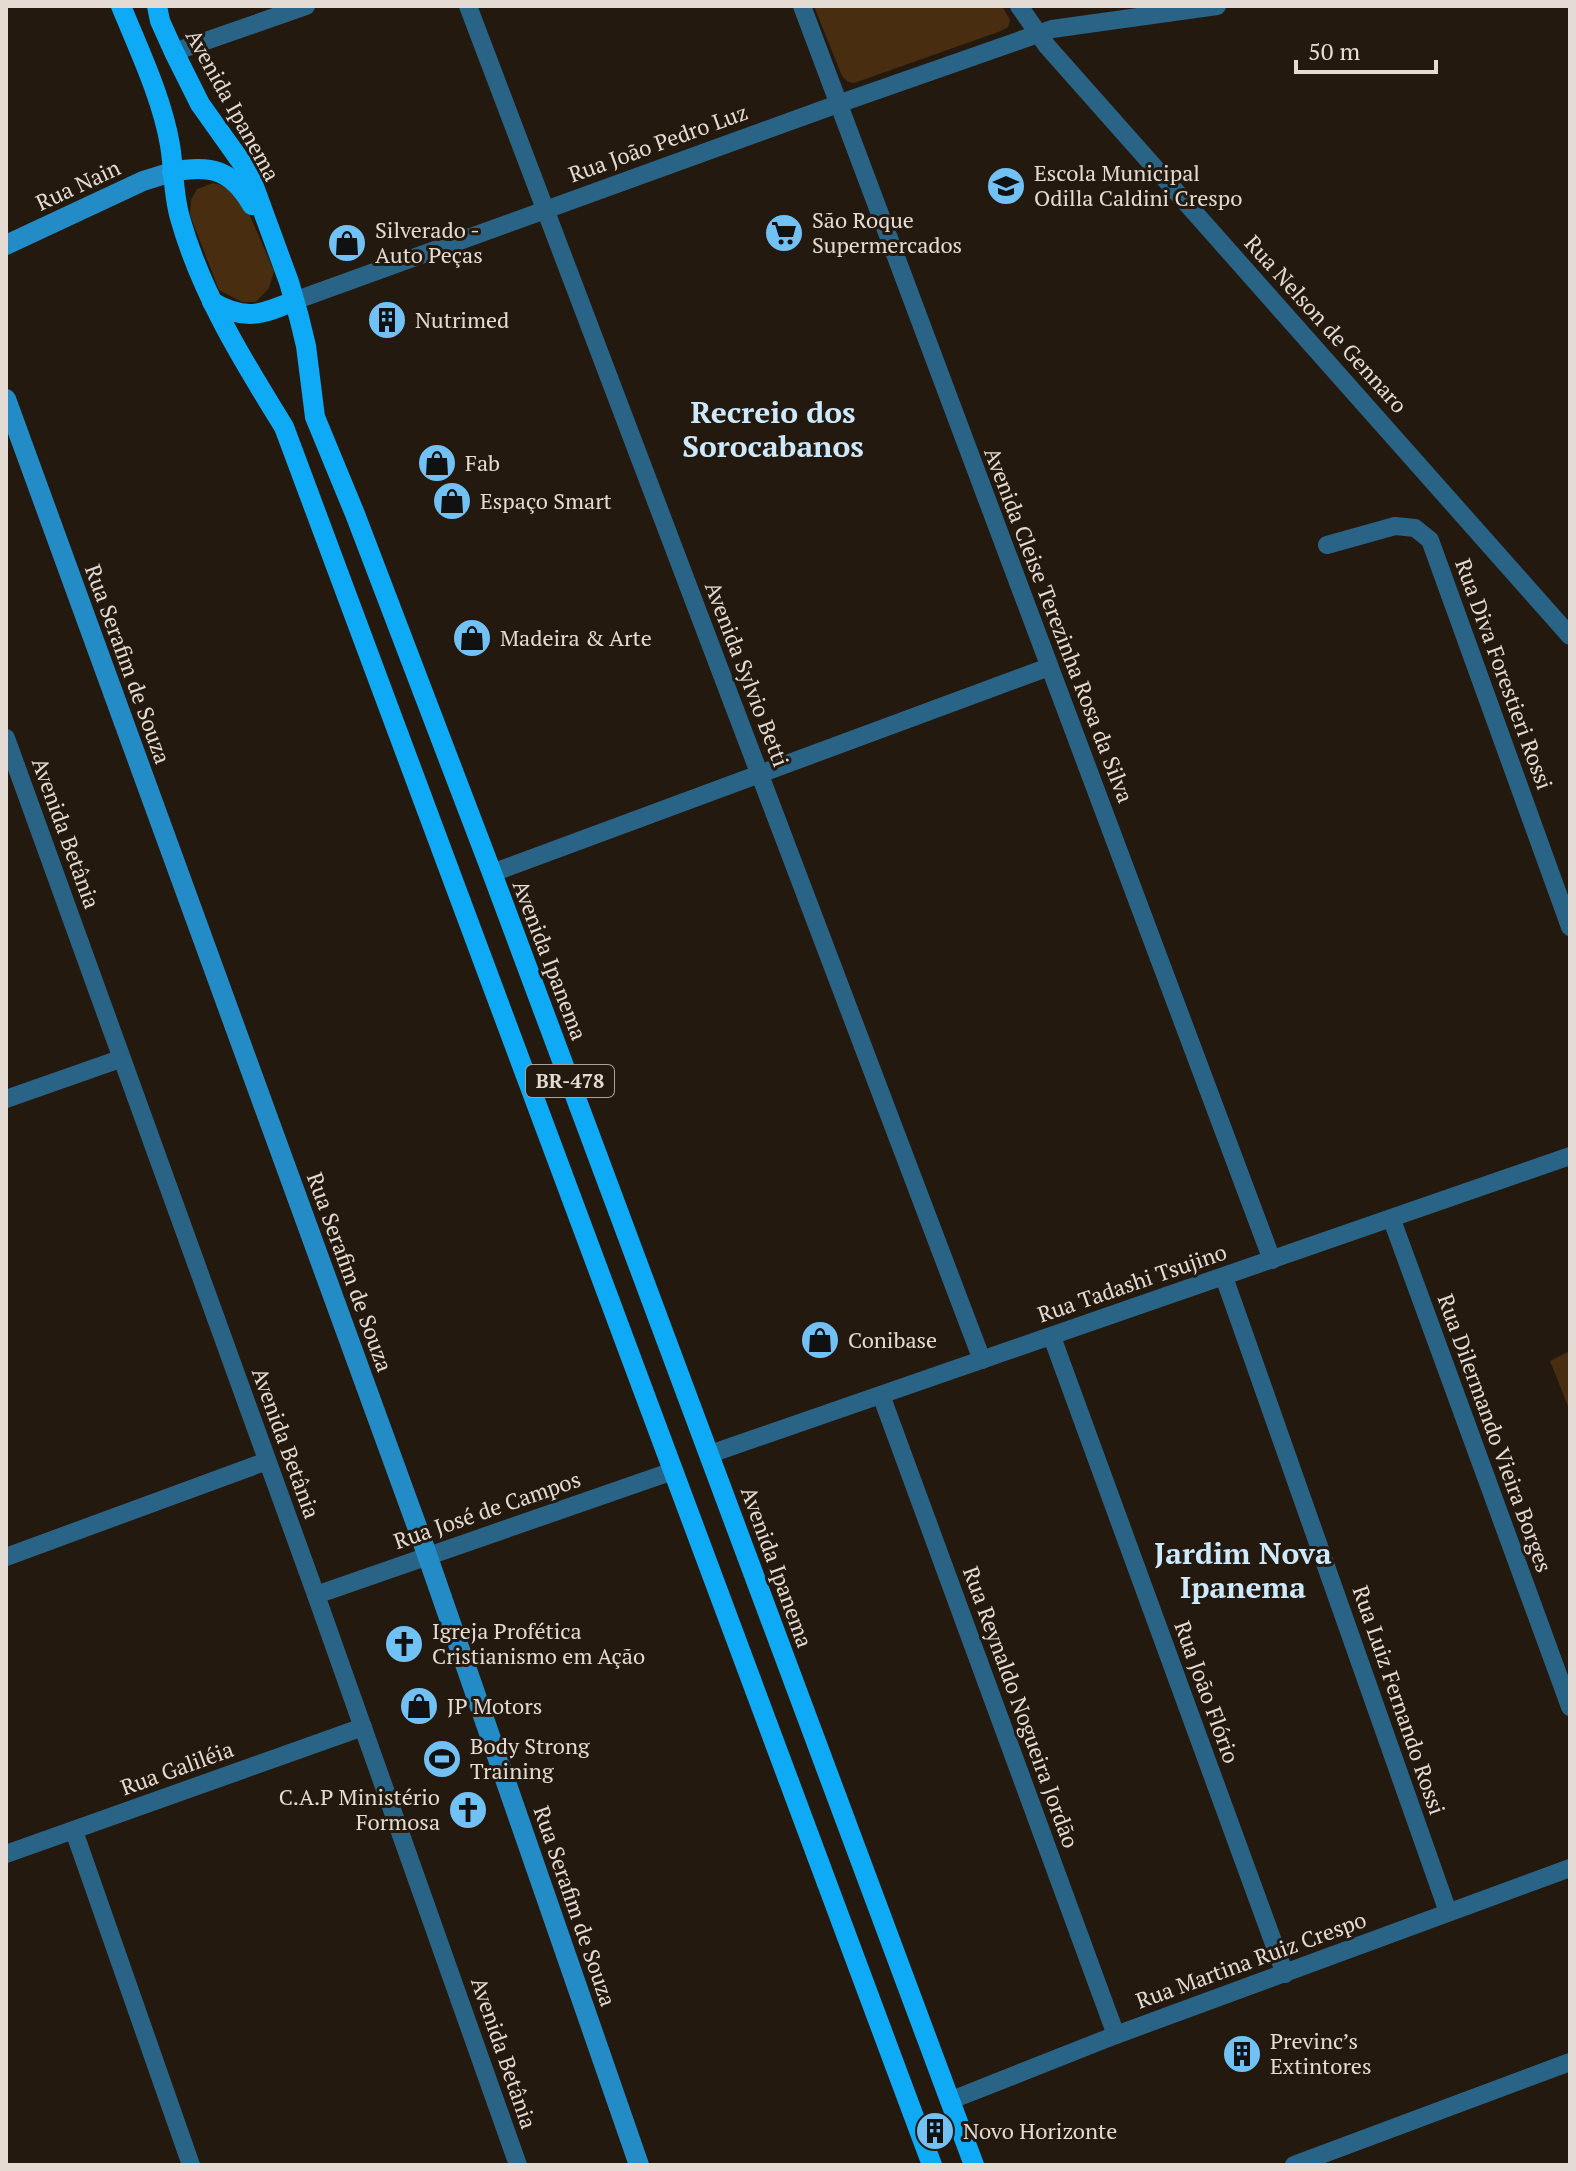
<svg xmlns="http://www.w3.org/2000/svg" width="1576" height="2171" font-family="'PT Serif',serif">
	<rect width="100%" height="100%" fill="#24190e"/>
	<g fill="#492d10">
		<path d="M 814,6 L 1002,6 L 1010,20 L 1008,27 L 1001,31 L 854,83 L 848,82 L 842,76 Z"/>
		<path d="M 213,183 L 228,187 L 243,200 L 274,271 L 269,288 L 256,302 L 242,302 L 219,290 L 190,215 L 191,200 L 197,189 Z"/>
		<path d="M 1570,1351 L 1570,1411 L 1550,1361 Z"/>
	</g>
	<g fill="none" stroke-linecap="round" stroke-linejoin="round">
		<g stroke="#296386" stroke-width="18">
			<path d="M 468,6 L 982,1360"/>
			<path d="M 802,6 L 1272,1260"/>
			<path d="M 1019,6 L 1047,46 L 1570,636"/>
			<path d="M 174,52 L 306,6"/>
			<path d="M 294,301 L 838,104 L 1052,29 L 1217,6"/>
			<path d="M 1327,545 L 1395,526 L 1415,528 L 1430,540 L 1570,927"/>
			<path d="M 6,738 L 316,1595 L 518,2165"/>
			<path d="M 492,873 L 1049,667"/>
			<path d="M 6,1099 L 120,1059"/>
			<path d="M 1392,1220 L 1570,1707"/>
			<path d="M 1224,1277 L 1448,1912"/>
			<path d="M 1052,1337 L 1285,1974"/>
			<path d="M 881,1395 L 1116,2035"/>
			<path d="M 710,1454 L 1570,1156"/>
			<path d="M 6,1557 L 267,1461"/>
			<path d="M 316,1595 L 673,1471"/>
			<path d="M 74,1831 L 191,2165"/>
			<path d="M 6,1854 L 363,1727"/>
			<path d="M 949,2101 L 1116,2035 L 1570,1868"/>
			<path d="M 1294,2165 L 1570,2062"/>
		</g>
		<g stroke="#238bc5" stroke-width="20">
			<path d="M 6,245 L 143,181 L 172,172"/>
			<path d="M 6,399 L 423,1543 L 639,2165"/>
		</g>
		<g stroke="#0eaaf5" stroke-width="20">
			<path d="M 121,6 C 139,50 162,98 170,145 C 174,169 173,194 180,218 C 201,293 243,361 284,427 L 932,2165"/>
			<path d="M 157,6 L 160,21 L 174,52 L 200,104 L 249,173 L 289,282 L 299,317 L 306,346 L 315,417 L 355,514 L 492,873 L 974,2165"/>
			<path d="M 172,172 C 211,164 232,170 252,205"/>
			<path d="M 212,302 C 245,321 261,315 294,301"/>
		</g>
	</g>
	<defs>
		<g id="school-disc" transform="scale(2)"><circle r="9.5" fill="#72c1f5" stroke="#24190e"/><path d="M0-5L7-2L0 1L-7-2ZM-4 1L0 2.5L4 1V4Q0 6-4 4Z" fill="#111"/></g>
		<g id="supermarket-disc" transform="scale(2)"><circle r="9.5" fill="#72c1f5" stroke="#24190e"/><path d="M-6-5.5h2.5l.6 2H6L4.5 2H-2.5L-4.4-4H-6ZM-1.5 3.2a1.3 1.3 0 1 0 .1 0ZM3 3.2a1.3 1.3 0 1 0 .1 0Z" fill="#111"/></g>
		<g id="shop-disc" transform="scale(2)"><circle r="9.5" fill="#72c1f5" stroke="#24190e"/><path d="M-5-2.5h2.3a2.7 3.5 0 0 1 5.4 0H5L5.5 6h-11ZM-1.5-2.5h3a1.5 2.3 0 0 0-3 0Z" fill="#111"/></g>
		<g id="building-disc" transform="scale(2)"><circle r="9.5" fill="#72c1f5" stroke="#24190e"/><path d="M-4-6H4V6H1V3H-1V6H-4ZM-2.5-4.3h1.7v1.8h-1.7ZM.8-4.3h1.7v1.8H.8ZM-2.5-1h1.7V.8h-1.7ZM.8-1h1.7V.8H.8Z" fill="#111"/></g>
		<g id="church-disc" transform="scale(2)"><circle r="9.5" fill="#72c1f5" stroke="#24190e"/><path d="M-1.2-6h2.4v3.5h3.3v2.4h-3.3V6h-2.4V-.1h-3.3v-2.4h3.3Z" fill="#111"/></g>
		<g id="stadium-disc" transform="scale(2)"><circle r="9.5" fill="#72c1f5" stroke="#24190e"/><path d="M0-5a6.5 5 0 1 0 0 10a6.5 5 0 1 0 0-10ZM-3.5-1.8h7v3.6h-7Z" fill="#111"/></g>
	</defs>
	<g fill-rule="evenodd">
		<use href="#school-disc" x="1006" y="186"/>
		<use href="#supermarket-disc" x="784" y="233"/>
		<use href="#shop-disc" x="347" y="243"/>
		<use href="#building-disc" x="387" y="320"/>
		<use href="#shop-disc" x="437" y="463"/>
		<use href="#shop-disc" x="452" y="501"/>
		<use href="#shop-disc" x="472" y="638"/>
		<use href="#shop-disc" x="820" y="1340"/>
		<use href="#church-disc" x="404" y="1644"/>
		<use href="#shop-disc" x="419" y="1706"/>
		<use href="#stadium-disc" x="442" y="1759"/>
		<use href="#church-disc" x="468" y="1810"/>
		<use href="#building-disc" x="1242" y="2054"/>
		<use href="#building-disc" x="935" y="2131"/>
	</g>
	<g text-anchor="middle" stroke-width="6" stroke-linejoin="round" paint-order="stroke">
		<rect fill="#24190e" stroke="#aaa199" stroke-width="2" x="526" y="1065" width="88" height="32" rx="6"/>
		<g font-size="20" font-weight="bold" fill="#e3dbd4">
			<text x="570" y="1088">BR-478</text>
		</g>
		<g font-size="22" fill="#e3dbd4" stroke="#24190e">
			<text transform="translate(233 105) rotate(61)" y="8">Avenida Ipanema</text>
			<text transform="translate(658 143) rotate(-20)" y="8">Rua João Pedro Luz</text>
			<text transform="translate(78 185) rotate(-25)" y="8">Rua Nain</text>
			<text transform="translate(1326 324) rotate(48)" y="8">Rua Nelson de Gennaro</text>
			<text transform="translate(1059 625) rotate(69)" y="8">Avenida Cleise Terezinha Rosa da Silva</text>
			<text transform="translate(128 664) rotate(70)" y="8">Rua Serafim de Souza</text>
			<text transform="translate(747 674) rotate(69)" y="8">Avenida Sylvio Betti</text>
			<text transform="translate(1504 674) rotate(70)" y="8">Rua Diva Forestieri Rossi</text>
			<text transform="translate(66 833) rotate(70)" y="8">Avenida Betânia</text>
			<text transform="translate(550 960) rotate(69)" y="8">Avenida Ipanema</text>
			<text transform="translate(350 1272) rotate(70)" y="8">Rua Serafim de Souza</text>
			<text transform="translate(1132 1283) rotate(-19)" y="8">Rua Tadashi Tsujino</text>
			<text transform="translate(1495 1433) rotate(70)" y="8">Rua Dilermando Vieira Borges</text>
			<text transform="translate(286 1443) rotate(70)" y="8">Avenida Betânia</text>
			<text transform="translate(487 1510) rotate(-19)" y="8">Rua José de Campos</text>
			<text transform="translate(777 1567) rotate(70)" y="8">Avenida Ipanema</text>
			<text transform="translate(1207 1692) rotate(70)" y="8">Rua João Flório</text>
			<text transform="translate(1399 1700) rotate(71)" y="8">Rua Luiz Fernando Rossi</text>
			<text transform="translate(1021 1707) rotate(70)" y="8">Rua Reynaldo Nogueira Jordão</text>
			<text transform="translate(177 1768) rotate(-20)" y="8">Rua Galiléia</text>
			<text transform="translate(575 1906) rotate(71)" y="8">Rua Serafim de Souza</text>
			<text transform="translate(1251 1960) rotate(-20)" y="8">Rua Martina Ruiz Crespo</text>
			<text transform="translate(504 2053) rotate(71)" y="8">Avenida Betânia</text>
		</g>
		<g font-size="22" fill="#e3dbd4" stroke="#24190e" text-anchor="start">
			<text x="1034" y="181">Escola Municipal<tspan x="1034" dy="25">Odilla Caldini Crespo</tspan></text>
			<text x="812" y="228">São Roque<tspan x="812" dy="25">Supermercados</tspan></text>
			<text x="375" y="238">Silverado -<tspan x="375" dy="25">Auto Peças</tspan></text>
			<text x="415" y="328">Nutrimed</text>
			<text x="465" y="471">Fab</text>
			<text x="480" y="509">Espaço Smart</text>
			<text x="500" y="646">Madeira &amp; Arte</text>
			<text x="848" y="1348">Conibase</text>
			<text x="432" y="1639">Igreja Profética<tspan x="432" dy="25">Cristianismo em Ação</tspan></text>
			<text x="447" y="1714">JP Motors</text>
			<text x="470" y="1754">Body Strong<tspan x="470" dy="25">Training</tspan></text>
			<text x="440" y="1805" text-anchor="end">C.A.P Ministério<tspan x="440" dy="25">Formosa</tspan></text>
			<text x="1270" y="2049">Previnc’s<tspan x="1270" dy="25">Extintores</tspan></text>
			<text x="963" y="2139">Novo Horizonte</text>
		</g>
		<g font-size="30" font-weight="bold" fill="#cde9fd" stroke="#24190e">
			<text x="773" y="423">Recreio dos<tspan x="773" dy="34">Sorocabanos</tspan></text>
			<text x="1243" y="1564">Jardim Nova<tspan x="1243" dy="34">Ipanema</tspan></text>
		</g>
	</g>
	<rect width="1576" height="2171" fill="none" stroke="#e3dbd4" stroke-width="16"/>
	<path d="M1296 60v12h140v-12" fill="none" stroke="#e3dbd4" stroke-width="4"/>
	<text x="1308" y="60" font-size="24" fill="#e3dbd4" stroke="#24190e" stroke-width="6" paint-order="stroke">50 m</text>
</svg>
